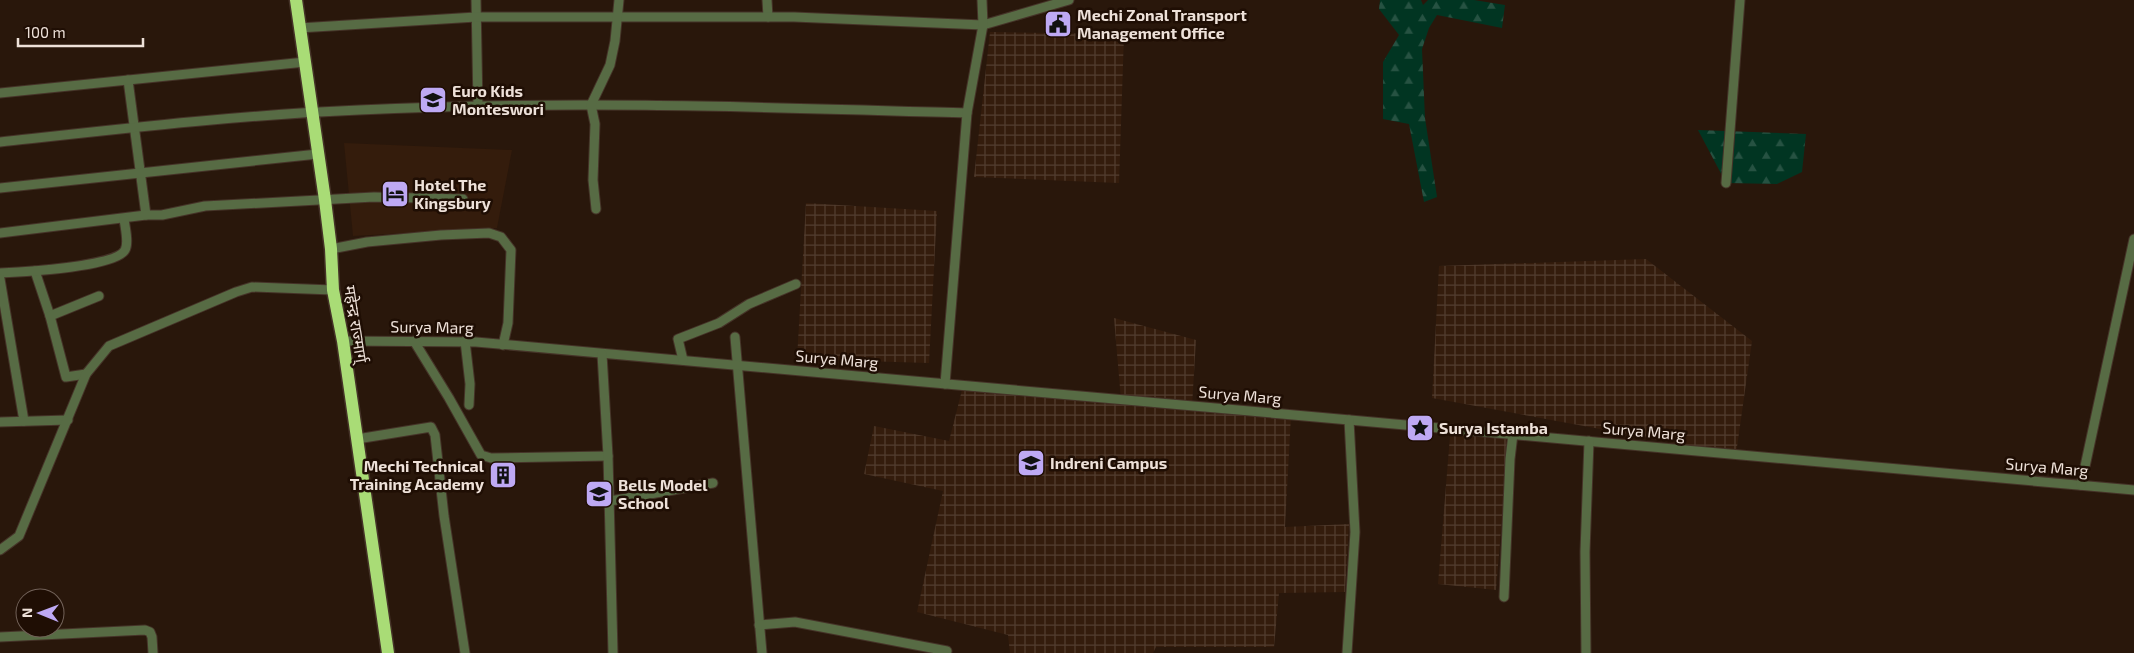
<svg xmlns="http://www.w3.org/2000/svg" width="2134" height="653" font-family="'Exo 2','Noto Sans Devanagari',sans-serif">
	<defs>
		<pattern id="industrial-grid" width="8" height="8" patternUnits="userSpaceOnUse" patternTransform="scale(1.25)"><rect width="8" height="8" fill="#341c0c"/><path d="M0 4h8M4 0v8" fill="none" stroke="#523d2f"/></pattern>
		<pattern id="forest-firs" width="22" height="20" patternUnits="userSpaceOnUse" patternTransform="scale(1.25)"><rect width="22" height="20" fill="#013522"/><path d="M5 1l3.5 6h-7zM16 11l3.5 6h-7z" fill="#265242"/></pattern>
	</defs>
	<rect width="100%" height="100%" fill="#29170b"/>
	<path fill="#341c0c" d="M 344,143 L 512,150 L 497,228 L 353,236 Z"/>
	<g fill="url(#industrial-grid)">
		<path d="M 990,32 L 1124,34 L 1119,183 L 974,177 Z"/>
		<path d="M 806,203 L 937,211 L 929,363 L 797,359 Z"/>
		<path d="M 1646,259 L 1752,341 L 1736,454 L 1432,398 L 1439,266 Z"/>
		<path d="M 1114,318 L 1196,340 L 1192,406 L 1291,415 L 1285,527 L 1349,524 L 1345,592 L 1279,593 L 1274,647 L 1156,647 L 1153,653 L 1010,653 L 1008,635 L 917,612 L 943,491 L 864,474 L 874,426 L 949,441 L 963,386 L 1121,400 Z"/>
		<path d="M 1509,434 L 1496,590 L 1438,584 L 1450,436 Z"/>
	</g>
	<g fill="url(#forest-firs)">
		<path d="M 1380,0 L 1421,0 L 1423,5 L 1428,0 L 1474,0 L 1505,5 L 1502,28 L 1437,15 L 1429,28 L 1422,49 L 1425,118 L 1437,197 L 1424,202 L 1409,124 L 1383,119 L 1383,62 L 1399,35 L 1379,9 Z"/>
		<path d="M 1698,130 L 1806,134 L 1802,172 L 1777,184 L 1726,183 Z"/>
	</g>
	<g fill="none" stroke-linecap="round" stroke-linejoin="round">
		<g stroke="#453328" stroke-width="11">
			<g id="minor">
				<path d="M 476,0 L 478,107"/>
				<path d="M 767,0 L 768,17"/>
				<path d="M 299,28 L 476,17 L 794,17 L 983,25 L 1069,0"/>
				<path d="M 128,80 L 146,215"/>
				<path d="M 0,93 L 305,62"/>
				<path d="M 0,142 C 119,129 239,115 359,110 C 561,100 764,107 967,113"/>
				<path d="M 1726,183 L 1740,0"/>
				<path d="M 0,188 L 318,154"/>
				<path d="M 596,209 L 593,180 L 595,124 L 591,105 L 610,65 L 615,41 L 619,0"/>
				<path d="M 0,233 L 146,215 L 162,215 L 205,206 L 374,197 L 463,199"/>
				<path d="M 331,249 L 367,242 L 441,235 L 489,233 L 501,237 L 511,250 L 508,323 L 503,345"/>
				<path d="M 35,271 L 50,316"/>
				<path d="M 0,273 C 21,272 116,267 125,250 C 129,243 125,227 124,219"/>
				<path d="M 0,279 L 24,421"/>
				<path d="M 735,337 L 762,653"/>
				<path d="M 343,341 L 476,342 L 2134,490"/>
				<path d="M 414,341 L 449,398 L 481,455 L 491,458 L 608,456"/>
				<path d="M 465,341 L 470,384 L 469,405"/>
				<path d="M 602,354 L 608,456 L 613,653"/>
				<path d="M 683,360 L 678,339 L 719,323 L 749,304 L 796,284"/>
				<path d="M 86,374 L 66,377 L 50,316 L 99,296"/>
				<path d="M 945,384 L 967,113 L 983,25 L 982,0"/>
				<path d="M 0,422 L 68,420"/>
				<path d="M 357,439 L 431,427 L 435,435 L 444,516 L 465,653"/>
				<path d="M 2081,485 L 2134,239"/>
				<path d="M 610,501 L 713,483"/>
				<path d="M 0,550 L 19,536 L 86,374 L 109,346 L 236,292 L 252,287 L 333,290"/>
				<path d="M 1504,597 L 1510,459 L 1513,434"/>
				<path d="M 759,625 L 795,622 L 947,651"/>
				<path d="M 0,637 L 145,630 L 150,632 L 152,637 L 153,653"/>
				<path d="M 1347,653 L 1355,532 L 1349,420"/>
				<path d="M 1586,653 L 1585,552 L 1589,441"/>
			</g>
		</g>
		<g stroke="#453328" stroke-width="15">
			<path id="highway" d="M 296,0 L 325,200 L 331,249 L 333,290 L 343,341 L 388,653"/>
		</g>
		<use href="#minor" stroke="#576b44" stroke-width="9"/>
		<use href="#highway" stroke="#a9dc76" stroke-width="12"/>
	</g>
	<defs>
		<g id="civic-square" transform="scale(1.4375)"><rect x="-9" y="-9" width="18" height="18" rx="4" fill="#bea9f4" stroke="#1f0e04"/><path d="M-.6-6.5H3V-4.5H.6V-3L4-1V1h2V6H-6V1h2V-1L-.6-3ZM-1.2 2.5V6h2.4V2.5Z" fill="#111"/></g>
		<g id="school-square" transform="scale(1.4375)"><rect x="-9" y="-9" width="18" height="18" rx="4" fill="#bea9f4" stroke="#1f0e04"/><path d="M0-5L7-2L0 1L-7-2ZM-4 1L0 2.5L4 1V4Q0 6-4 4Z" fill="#111"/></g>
		<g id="hotel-square" transform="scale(1.4375)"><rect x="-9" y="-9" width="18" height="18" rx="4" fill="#bea9f4" stroke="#1f0e04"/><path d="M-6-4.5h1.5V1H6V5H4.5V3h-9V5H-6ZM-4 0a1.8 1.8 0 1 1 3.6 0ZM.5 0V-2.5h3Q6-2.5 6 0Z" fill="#111"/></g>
		<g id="sight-square" transform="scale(1.4375)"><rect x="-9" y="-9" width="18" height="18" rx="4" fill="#bea9f4" stroke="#1f0e04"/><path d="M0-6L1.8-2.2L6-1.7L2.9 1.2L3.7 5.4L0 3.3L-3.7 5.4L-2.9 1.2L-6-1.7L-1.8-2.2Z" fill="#111"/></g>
		<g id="university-square" transform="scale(1.4375)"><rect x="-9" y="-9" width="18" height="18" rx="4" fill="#bea9f4" stroke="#1f0e04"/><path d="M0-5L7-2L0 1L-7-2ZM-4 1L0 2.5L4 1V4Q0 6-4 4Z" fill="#111"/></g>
		<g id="building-square" transform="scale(1.4375)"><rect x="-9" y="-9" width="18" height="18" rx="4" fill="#bea9f4" stroke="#1f0e04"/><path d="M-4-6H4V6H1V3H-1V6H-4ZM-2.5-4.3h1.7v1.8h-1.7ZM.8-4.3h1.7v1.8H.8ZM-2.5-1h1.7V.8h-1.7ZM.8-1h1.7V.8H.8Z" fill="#111"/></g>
	</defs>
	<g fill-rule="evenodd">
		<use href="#civic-square" x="1058" y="24"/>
		<use href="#school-square" x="433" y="100"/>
		<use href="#hotel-square" x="395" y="194"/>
		<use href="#sight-square" x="1420" y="428"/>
		<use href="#university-square" x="1031" y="463"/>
		<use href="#building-square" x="503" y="475"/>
		<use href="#school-square" x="599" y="494"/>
	</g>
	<g text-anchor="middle" stroke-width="5" stroke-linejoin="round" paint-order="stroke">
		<g font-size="16" font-weight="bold" fill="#eee1d9" stroke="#1f0e04" text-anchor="start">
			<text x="1077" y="21">Mechi Zonal Transport<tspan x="1077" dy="18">Management Office</tspan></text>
			<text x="452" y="97">Euro Kids<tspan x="452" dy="18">Monteswori</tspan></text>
			<text x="414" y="191">Hotel The<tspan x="414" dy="18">Kingsbury</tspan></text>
			<text x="1439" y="434">Surya Istamba</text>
			<text x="1050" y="469">Indreni Campus</text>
			<text x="484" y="472" text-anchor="end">Mechi Technical<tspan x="484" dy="18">Training Academy</tspan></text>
			<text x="618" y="491">Bells Model<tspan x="618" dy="18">School</tspan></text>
		</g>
		<g font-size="16" fill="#eee1d9" stroke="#1f0e04">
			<text transform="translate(356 324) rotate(81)" y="6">महेन्द्र राज्मार्ग्</text>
			<text transform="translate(432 327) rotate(1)" y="6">Surya Marg</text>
			<text transform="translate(837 359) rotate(5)" y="6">Surya Marg</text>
			<text transform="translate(1240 395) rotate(5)" y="6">Surya Marg</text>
			<text transform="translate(1644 431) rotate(5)" y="6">Surya Marg</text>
			<text transform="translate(2047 467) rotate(5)" y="6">Surya Marg</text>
		</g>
	</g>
	<g transform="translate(40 613) rotate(271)"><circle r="24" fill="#1f0e04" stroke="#726259"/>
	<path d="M0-4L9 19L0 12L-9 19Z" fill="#bea9f4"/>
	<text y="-8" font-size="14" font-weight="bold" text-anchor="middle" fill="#eee1d9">N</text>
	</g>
	<path d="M18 38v8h125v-8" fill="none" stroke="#eee1d9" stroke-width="2.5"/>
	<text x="25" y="38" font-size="15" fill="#eee1d9" stroke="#1f0e04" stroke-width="4" paint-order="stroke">100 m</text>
</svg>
